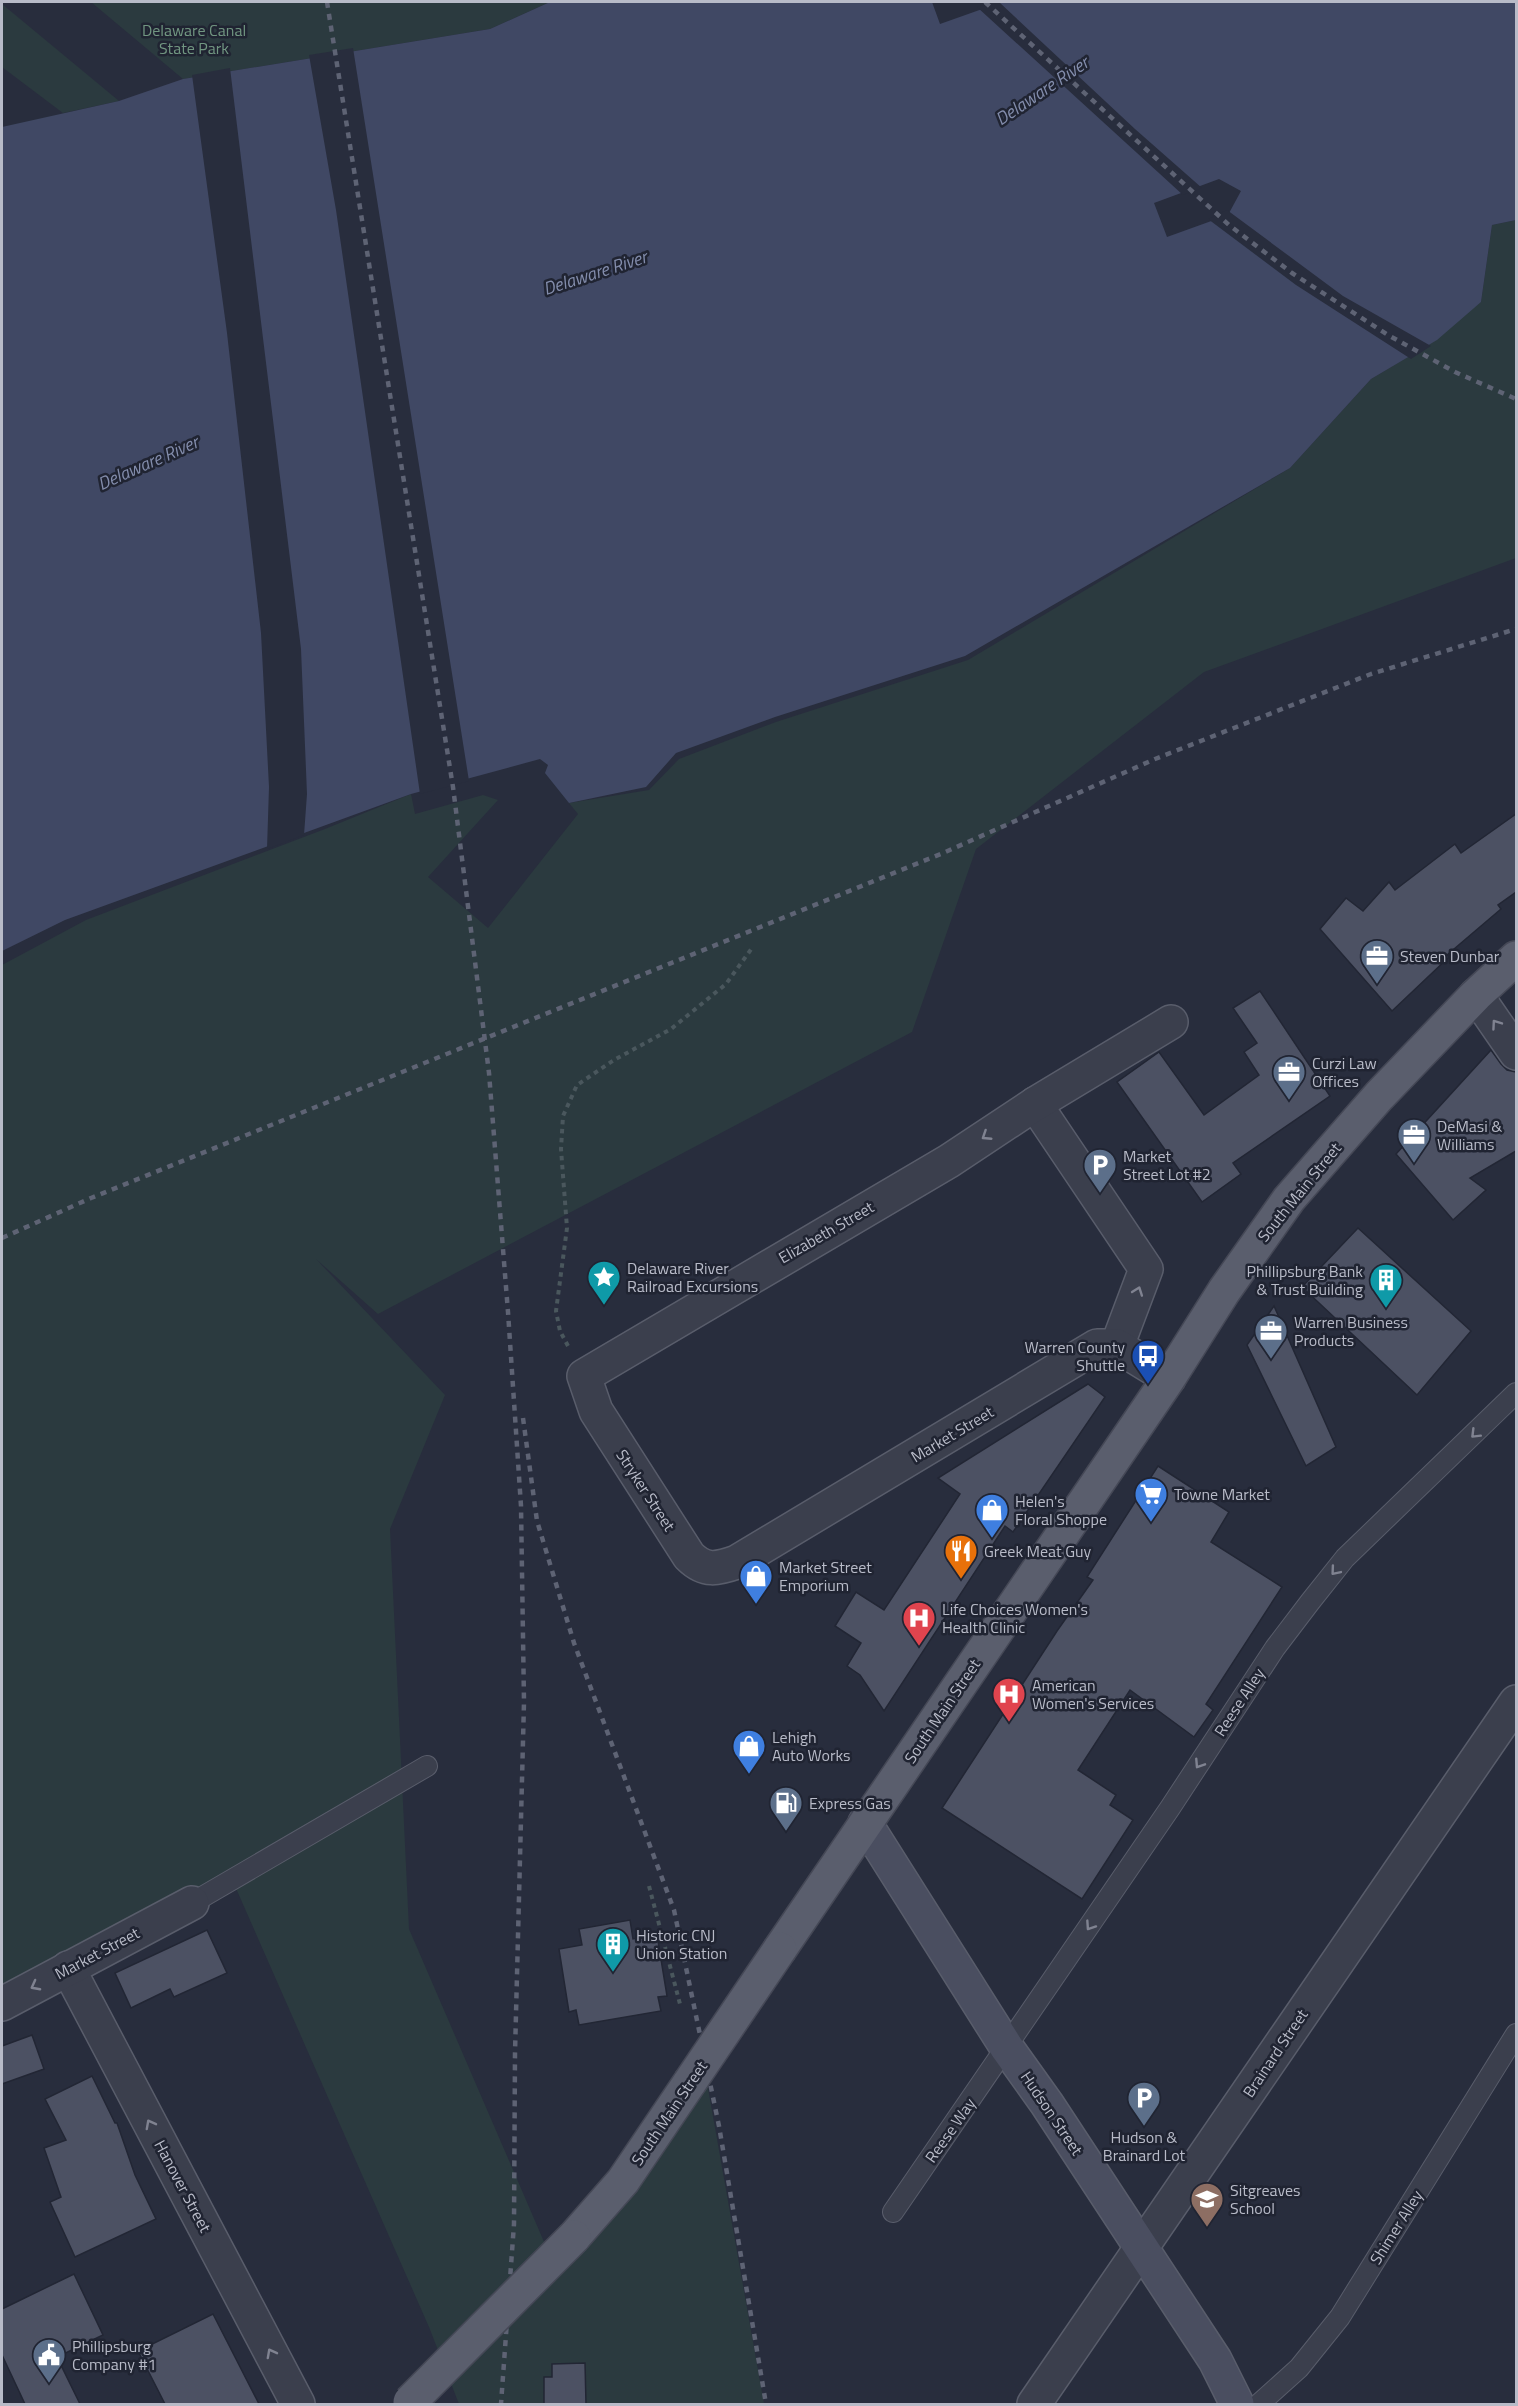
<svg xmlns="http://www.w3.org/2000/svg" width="1518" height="2406" font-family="'Titillium Web',sans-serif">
	<rect width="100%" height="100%" fill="#282d3d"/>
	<g fill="#2b3a3f">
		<path d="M 91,2 L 550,2 L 490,29 L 183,79 Z"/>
		<path d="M 2,4 L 119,101 L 63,113 L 2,67 Z"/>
		<path d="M 1516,220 L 1516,558 L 1204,672 L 976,849 L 912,1032 L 378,1314 L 316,1259 L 445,1395 L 390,1529 L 409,1929 L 551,2258 L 706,2077 L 764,2404 L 459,2404 L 429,2327 L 231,1877 L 2,2012 L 2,965 L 86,920 L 325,829 L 411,794 L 415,814 L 483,795 L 498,800 L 428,877 L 488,928 L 578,814 L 569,803 L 649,790 L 679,759 L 776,722 L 968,660 L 1290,468 L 1371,379 L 1406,358 L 1481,302 L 1492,225 Z"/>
	</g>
	<path fill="#404864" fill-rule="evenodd" d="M 550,2 L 932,2 L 940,24 L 1002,2 L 1516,2 L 1516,220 L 1492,225 L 1481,302 L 1437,340 L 1371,379 L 1290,468 L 965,656 L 775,717 L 676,753 L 646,787 L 569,803 L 545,773 L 548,765 L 540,759 L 411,794 L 65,920 L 2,951 L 2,127 L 119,101 L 183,79 L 490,29 ZM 1219,179 L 1241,191 L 1228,215 L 1167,237 L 1154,203 Z"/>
	<g fill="#282d3d">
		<path d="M 993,2 L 999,2 L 1135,129 L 1202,188 L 1183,195 L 977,7 Z"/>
		<path d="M 353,48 L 469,781 L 420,794 L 336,210 L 309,55 Z"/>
		<path d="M 230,68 L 301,649 L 307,794 L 304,835 L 267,849 L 269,787 L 261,633 L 227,333 L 192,75 Z"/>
		<path d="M 1227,210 L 1343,296 L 1431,346 L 1411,359 L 1296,285 L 1208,219 Z"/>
	</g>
	<g fill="#4c5163" stroke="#222634" stroke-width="1.5">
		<path d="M 1516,814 L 1516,892 L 1498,905 L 1501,909 L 1447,955 L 1449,957 L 1392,1011 L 1320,929 L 1346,898 L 1363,911 L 1389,882 L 1395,890 L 1455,844 L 1461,853 Z"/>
		<path d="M 1260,991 L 1330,1096 L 1233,1163 L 1241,1174 L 1202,1202 L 1117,1082 L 1159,1052 L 1204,1115 L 1259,1075 L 1244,1052 L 1257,1043 L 1233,1008 Z"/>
		<path d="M 1491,1050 L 1501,1064 L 1507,1070 L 1516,1072 L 1516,1151 L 1470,1178 L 1486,1190 L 1453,1220 L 1396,1154 Z"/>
		<path d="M 1358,1228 L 1471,1331 L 1417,1395 L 1302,1287 Z"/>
		<path d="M 1274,1306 L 1336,1447 L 1306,1466 L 1247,1345 Z"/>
		<path d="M 1088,1384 L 1105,1397 L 1013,1532 L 1005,1526 L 884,1711 L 860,1675 L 847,1666 L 861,1643 L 835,1626 L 856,1592 L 884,1610 L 960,1494 L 938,1478 Z"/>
		<path d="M 1158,1466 L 1229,1512 L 1211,1542 L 1282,1587 L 1206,1704 L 1213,1710 L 1194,1737 L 1130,1690 L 1078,1770 L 1116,1795 L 1110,1805 L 1133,1820 L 1082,1899 L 942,1808 L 1057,1631 L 1093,1580 L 1087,1577 Z"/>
		<path d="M 630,1920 L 633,1939 L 657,1935 L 667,1996 L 658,1997 L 661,2011 L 579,2025 L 576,2010 L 569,2012 L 559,1949 L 582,1945 L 579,1929 Z"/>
		<path d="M 207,1930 L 227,1973 L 174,1997 L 170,1989 L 131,2008 L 115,1973 Z"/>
		<path d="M 32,2035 L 44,2069 L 2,2084 L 2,2046 Z"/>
		<path d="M 92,2076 L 115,2123 L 117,2123 L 135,2175 L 156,2219 L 75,2257 L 50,2202 L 61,2197 L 44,2148 L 66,2140 L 45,2099 Z"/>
		<path d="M 74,2274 L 103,2335 L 57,2357 L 80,2404 L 25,2404 L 2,2355 L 2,2309 Z"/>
		<path d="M 213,2314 L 259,2404 L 165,2404 L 138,2351 Z"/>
		<path d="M 585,2363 L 586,2404 L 544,2404 L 544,2377 L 552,2377 L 552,2364 Z"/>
	</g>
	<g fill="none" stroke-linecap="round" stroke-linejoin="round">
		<g stroke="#595d6b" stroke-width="22">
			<g id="lane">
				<path d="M 192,1903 L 427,1766"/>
				<path d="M 893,2212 L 1170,1808 L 1275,1648 L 1310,1602 L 1345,1558 L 1516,1393"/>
				<path d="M 1259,2404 L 1299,2368 L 1340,2317 L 1516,2034"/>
			</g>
		</g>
		<g stroke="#595d6b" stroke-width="36">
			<g id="street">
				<path d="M 1476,995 L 1516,1053"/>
				<path d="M 1035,1104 L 1146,1269 L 1117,1346"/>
				<path d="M 1169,1378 L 1117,1346 L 1097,1346 L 737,1562 C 717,1569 705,1572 689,1556 L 596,1411 L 584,1376 L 949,1161 L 1035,1104 L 1171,1022"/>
				<path d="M 68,1968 L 298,2404"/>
				<path d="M 2,2004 L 192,1903"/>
				<path d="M 1034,2404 L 1516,1702"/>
			</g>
		</g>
		<g stroke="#595d6b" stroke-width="36">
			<path id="secondary" d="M 865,1823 L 1007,2048 L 1047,2104 L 1215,2360 L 1237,2404"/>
		</g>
		<g stroke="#454856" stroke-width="36">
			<g id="primary">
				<path d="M 780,1949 L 1169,1378 L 1224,1291 L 1289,1199 L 1379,1096 L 1476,995 L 1516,958"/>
				<path d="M 574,2237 L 623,2181 L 690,2082"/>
			</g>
		</g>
		<g stroke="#4a575d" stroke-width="4" stroke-dasharray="4.5 4.5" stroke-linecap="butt">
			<path d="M 568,1346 L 560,1331 L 556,1311 L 567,1228 L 561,1149 L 563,1116 L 577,1085 L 614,1060 L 671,1029 L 726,984 L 752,948"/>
			<path d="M 649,1886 L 680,2004"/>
		</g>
		<use href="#lane" stroke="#3b3f4d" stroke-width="20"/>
		<use href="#street" stroke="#3b3f4d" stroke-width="33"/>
		<use href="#secondary" stroke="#4a4e60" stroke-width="33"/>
		<use href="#primary" stroke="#5a5e6d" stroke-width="33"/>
		<g stroke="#5e6374" stroke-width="4.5" stroke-dasharray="6 6" stroke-linecap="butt">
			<path d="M 327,2 L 453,787 L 489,1073 L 508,1312 L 521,1506 L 524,1702 L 515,2053 L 514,2224 L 501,2404"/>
			<path d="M 985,2 L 1229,225 L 1292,273 L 1388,335 L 1455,372 L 1516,399"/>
			<path d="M 2,1238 L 91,1198 L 943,853 L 1155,759 L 1371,674 L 1516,629"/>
			<path d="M 523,1418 L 537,1521 L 574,1643 L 674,1910 L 719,2126 L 766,2404"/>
		</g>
		<g stroke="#454856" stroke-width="36" stroke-linecap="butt">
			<g id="primary-bridge">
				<path d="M 690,2082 L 780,1949"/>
				<path d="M 410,2402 L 574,2237"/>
			</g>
		</g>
		<use href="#primary-bridge" stroke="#5a5e6d" stroke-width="33"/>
	</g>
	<defs><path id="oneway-chevron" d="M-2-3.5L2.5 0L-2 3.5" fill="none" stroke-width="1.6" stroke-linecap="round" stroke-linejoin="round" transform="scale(1.5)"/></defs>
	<g stroke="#808391">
		<use href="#oneway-chevron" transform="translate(1496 1024) rotate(-125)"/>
		<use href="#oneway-chevron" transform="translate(986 1136) rotate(147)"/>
		<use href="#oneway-chevron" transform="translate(1138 1291) rotate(-70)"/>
		<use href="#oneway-chevron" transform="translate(1475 1434) rotate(135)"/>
		<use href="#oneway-chevron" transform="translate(1335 1571) rotate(130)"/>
		<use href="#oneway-chevron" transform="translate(1199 1764) rotate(123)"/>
		<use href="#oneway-chevron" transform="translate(1090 1926) rotate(124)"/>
		<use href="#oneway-chevron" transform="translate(35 1986) rotate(152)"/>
		<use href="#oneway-chevron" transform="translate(150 2124) rotate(-118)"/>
		<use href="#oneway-chevron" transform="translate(271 2353) rotate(-118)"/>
	</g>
	<defs>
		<g id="office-pin" transform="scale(1.725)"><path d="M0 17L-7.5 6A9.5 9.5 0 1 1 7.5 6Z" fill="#5c6f8a" stroke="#202432"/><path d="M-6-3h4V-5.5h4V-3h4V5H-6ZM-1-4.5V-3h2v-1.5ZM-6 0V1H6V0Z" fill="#fff"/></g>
		<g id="parking-pin" transform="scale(1.725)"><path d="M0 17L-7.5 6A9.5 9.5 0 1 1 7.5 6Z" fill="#5c6f8a" stroke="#202432"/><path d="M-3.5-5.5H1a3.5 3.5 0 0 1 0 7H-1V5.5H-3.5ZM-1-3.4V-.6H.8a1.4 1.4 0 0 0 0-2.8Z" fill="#fff"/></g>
		<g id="sight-pin" transform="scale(1.725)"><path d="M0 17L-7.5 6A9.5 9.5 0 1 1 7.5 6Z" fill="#0f9aa8" stroke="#202432"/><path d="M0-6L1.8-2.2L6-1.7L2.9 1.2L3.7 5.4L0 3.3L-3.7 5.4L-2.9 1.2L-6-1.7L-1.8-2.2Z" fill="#fff"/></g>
		<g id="building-pin" transform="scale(1.725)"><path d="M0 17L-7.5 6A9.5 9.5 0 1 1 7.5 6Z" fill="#0f9aa8" stroke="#202432"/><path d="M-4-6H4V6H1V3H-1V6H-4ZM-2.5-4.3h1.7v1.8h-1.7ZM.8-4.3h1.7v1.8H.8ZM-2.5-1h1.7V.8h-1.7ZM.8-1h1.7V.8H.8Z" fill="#fff"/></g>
		<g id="bus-pin" transform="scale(1.725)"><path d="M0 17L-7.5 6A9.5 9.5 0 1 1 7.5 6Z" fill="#1a4fb4" stroke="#202432"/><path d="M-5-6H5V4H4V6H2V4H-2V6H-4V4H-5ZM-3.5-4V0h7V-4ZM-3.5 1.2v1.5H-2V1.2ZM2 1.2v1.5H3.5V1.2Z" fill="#fff"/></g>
		<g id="supermarket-pin" transform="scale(1.725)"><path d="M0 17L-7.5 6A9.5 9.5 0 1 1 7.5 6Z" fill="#3f7fe0" stroke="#202432"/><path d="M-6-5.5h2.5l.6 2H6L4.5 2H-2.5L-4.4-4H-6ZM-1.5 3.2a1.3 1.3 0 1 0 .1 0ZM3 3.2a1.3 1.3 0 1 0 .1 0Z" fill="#fff"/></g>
		<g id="shop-pin" transform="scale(1.725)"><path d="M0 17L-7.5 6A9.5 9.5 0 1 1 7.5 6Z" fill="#3f7fe0" stroke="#202432"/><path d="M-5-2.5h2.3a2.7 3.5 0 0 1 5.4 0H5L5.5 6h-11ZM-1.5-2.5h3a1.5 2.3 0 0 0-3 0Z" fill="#fff"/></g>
		<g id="restaurant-pin" transform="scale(1.725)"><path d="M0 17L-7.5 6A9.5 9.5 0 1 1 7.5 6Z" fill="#e8710a" stroke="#202432"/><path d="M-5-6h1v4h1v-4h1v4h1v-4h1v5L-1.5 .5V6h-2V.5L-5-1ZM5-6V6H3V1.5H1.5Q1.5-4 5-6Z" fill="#fff"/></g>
		<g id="hospital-pin" transform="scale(1.725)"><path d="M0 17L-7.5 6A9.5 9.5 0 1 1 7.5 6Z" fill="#e0444e" stroke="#202432"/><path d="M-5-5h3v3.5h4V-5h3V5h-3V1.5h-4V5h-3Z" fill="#fff"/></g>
		<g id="fuel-pin" transform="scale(1.725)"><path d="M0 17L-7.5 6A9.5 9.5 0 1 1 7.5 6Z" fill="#5c6f8a" stroke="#202432"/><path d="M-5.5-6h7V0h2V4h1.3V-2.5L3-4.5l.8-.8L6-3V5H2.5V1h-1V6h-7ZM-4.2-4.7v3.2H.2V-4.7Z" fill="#fff"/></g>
		<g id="school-pin" transform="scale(1.725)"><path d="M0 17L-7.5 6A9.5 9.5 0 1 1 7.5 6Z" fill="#8d6e63" stroke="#202432"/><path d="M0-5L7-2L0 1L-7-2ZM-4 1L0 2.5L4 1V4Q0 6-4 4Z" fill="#fff"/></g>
		<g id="civic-pin" transform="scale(1.725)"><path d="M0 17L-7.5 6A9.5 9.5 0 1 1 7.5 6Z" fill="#5c6f8a" stroke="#202432"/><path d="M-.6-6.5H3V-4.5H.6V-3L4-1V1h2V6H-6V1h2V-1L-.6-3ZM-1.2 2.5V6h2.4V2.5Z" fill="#fff"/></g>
	</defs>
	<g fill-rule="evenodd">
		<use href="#office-pin" x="1377" y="956"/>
		<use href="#office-pin" x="1289" y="1072"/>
		<use href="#office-pin" x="1414" y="1135"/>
		<use href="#parking-pin" x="1100" y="1165"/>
		<use href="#sight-pin" x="604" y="1277"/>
		<use href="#building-pin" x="1386" y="1280"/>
		<use href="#office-pin" x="1271" y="1331"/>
		<use href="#bus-pin" x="1148" y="1356"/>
		<use href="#supermarket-pin" x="1151" y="1494"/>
		<use href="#shop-pin" x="992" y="1510"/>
		<use href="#restaurant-pin" x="961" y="1551"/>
		<use href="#shop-pin" x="756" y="1576"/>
		<use href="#hospital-pin" x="919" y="1618"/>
		<use href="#hospital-pin" x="1009" y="1694"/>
		<use href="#shop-pin" x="749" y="1746"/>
		<use href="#fuel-pin" x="786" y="1803"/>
		<use href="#building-pin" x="613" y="1944"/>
		<use href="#parking-pin" x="1144" y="2098"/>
		<use href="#school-pin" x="1207" y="2199"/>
		<use href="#civic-pin" x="49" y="2355"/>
	</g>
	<g text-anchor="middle" stroke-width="5" stroke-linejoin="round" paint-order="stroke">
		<g font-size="16" fill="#719681" stroke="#202432">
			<text x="194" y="36">Delaware Canal<tspan x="194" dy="18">State Park</tspan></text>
		</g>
		<g font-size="16" fill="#b8bbc8" stroke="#202432" text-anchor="start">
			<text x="1400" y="962">Steven Dunbar</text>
			<text x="1312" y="1069">Curzi Law<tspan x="1312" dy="18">Offices</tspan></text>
			<text x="1437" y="1132">DeMasi &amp;<tspan x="1437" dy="18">Williams</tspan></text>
			<text x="1123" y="1162">Market<tspan x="1123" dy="18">Street Lot #2</tspan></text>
			<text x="627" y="1274">Delaware River<tspan x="627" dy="18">Railroad Excursions</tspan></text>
			<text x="1363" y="1277" text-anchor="end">Phillipsburg Bank<tspan x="1363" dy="18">&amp; Trust Building</tspan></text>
			<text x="1294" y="1328">Warren Business<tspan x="1294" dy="18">Products</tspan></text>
			<text x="1125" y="1353" text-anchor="end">Warren County<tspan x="1125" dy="18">Shuttle</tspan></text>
			<text x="1174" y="1500">Towne Market</text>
			<text x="1015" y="1507">Helen's<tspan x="1015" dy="18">Floral Shoppe</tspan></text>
			<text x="984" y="1557">Greek Meat Guy</text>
			<text x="779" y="1573">Market Street<tspan x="779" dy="18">Emporium</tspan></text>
			<text x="942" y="1615">Life Choices Women's<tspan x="942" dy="18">Health Clinic</tspan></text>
			<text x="1032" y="1691">American<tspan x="1032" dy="18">Women's Services</tspan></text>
			<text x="772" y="1743">Lehigh<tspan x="772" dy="18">Auto Works</tspan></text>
			<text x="809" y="1809">Express Gas</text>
			<text x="636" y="1941">Historic CNJ<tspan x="636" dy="18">Union Station</tspan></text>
			<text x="1144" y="2143" text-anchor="middle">Hudson &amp;<tspan x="1144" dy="18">Brainard Lot</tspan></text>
			<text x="1230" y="2196">Sitgreaves<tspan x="1230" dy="18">School</tspan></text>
			<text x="72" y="2352">Phillipsburg<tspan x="72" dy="18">Company #1</tspan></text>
		</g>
		<g font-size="16" fill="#b8bbc8" stroke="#202432">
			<text transform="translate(1299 1192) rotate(-51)" y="6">South Main Street</text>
			<text transform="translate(826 1232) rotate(-30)" y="6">Elizabeth Street</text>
			<text transform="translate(952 1434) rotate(-31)" y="6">Market Street</text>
			<text transform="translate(646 1490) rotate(57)" y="6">Stryker Street</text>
			<text transform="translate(1239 1702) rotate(-57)" y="6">Reese Alley</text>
			<text transform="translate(942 1711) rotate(-56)" y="6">South Main Street</text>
			<text transform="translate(97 1953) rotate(-28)" y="6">Market Street</text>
			<text transform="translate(1275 2053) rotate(-56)" y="6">Brainard Street</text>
			<text transform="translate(669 2113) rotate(-56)" y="6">South Main Street</text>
			<text transform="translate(1052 2113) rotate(56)" y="6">Hudson Street</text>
			<text transform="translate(950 2130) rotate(-55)" y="6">Reese Way</text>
			<text transform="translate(183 2186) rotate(62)" y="6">Hanover Street</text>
			<text transform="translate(1396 2227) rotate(-58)" y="6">Shimer Alley</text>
		</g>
		<g font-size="18" font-style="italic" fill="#838dac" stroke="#202432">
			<text transform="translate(1042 91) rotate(-34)" y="6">Delaware River</text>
			<text transform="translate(595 273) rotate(-18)" y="6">Delaware River</text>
			<text transform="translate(148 463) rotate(-24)" y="6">Delaware River</text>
		</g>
	</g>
	<rect width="1518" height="2406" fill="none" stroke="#b8bbc8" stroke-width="6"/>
</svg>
